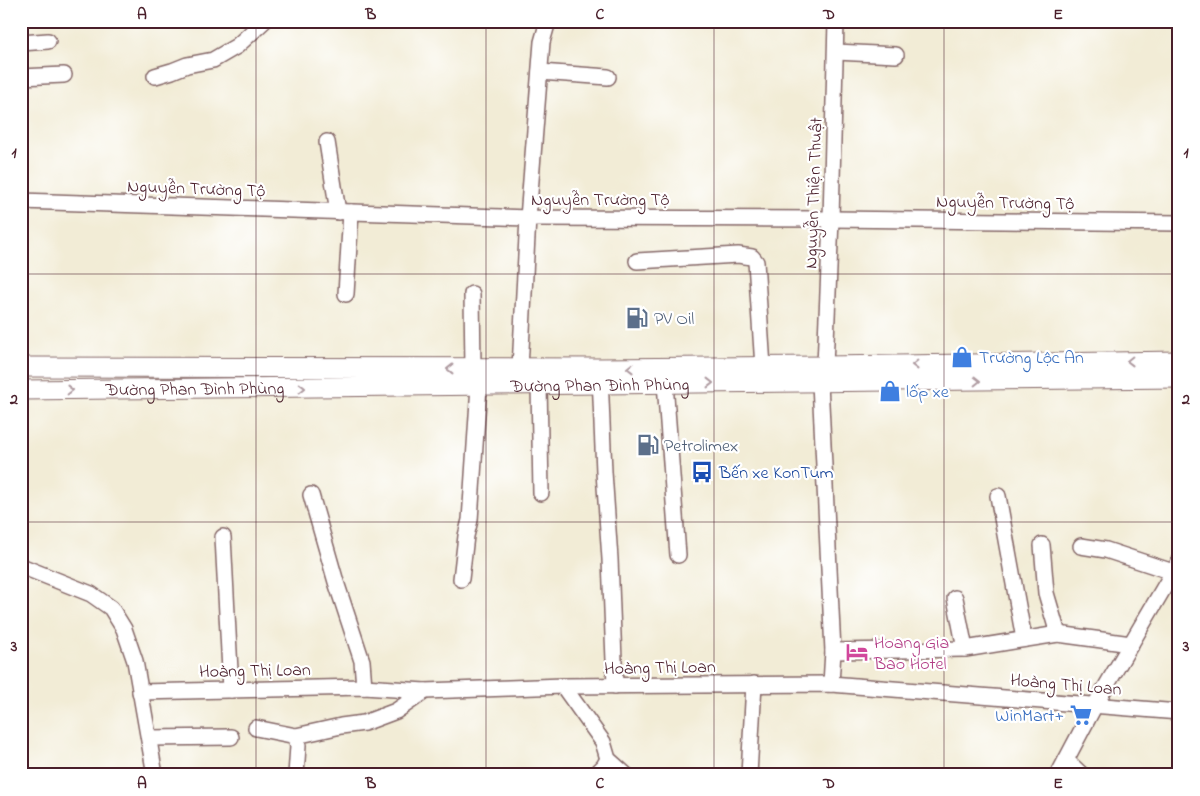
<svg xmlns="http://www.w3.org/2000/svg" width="1200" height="796" font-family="'Indie Flower',sans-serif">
	<rect width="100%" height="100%" fill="#fff"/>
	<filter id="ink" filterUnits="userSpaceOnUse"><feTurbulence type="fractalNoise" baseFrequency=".02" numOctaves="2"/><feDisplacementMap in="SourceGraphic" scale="10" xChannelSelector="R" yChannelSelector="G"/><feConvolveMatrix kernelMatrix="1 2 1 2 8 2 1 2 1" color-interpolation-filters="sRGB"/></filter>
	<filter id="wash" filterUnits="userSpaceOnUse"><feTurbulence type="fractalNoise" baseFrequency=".0096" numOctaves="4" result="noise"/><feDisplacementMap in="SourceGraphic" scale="20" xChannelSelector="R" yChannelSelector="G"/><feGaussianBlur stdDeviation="1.12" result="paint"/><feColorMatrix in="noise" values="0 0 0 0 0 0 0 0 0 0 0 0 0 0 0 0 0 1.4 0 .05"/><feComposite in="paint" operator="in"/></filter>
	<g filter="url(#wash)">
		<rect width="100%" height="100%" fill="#f2ecd6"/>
	</g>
	<g filter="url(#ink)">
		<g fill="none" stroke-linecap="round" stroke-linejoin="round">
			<g stroke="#856767" stroke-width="18">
				<g id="minor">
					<path d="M 21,43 L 48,41"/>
					<path d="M 836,52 L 896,55"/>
					<path d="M 540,72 L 608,77"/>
					<path d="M 155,76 L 172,71 L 187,65 L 213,60 L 237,46 L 264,21"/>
					<path d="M 21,77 L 64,75"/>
					<path d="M 327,142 L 338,212"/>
					<path d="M 21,201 L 528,218 L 831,219 L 1179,223"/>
					<path d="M 637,261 L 738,255 L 752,257 L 756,262 L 763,367"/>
					<path d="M 346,294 L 351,212"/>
					<path d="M 472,294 L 473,369"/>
					<path d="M 825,366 L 831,219 L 836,21"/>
					<path d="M 520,368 L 528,218 L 542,42 L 548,21"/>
					<path d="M 600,375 L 604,472 L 610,559 L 615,686"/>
					<path d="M 666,375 L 665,383 L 678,555"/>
					<path d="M 820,383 L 833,651 L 831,684"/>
					<path d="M 539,385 L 541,493"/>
					<path d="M 311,495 L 336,582 L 362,661 L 364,687"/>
					<path d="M 998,496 L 1024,639"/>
					<path d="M 223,537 L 231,690"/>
					<path d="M 1042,545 L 1046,593 L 1058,634"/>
					<path d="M 1081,546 L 1106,550 L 1173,572"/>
					<path d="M 21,566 L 91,594 L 111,608 L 124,629 L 135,661 L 155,775"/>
					<path d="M 461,579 L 466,536 L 470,520 L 479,386"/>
					<path d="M 955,598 L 965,649"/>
					<path d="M 833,651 L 965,649 L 1058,634 L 1131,644"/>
					<path d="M 563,686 L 603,742 L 608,759 L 626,775"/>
					<path d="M 140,692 L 364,687 L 425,691 L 563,686 L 831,684 L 1179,712"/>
					<path d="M 256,728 L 296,736 L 298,746 L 296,775"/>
					<path d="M 296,736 L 341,726 L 364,723 L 396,711 L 425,691"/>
					<path d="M 149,738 L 231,737"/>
					<path d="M 1066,760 L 1082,775"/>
					<path d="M 595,775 L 604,766 L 608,759"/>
					<path d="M 749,775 L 754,684"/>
					<path d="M 1058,775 L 1095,705 L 1179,562"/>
				</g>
			</g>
			<g stroke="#856767" stroke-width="21">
				<g id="major">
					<path d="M 21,367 L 600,368 L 825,366 L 1179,361"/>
					<path id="s1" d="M 21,390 C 407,387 793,383 1179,378"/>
				</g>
			</g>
			<use href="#minor" stroke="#fff" stroke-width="15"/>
			<use href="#major" stroke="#fff" stroke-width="19"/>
		</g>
		<defs><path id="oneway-chevron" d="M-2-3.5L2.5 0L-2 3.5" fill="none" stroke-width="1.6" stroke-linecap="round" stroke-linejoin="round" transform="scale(1.25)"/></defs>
		<g stroke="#ae9aa0">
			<use href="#oneway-chevron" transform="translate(1130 361) rotate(179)"/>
			<use href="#oneway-chevron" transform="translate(915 365) rotate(179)"/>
			<use href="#oneway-chevron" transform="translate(630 368) rotate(179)"/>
			<use href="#oneway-chevron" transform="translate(450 369) rotate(-180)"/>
			<use href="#oneway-chevron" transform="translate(977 381) rotate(-1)"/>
			<use href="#oneway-chevron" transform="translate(710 383)"/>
			<use href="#oneway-chevron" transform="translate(302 388) rotate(-1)"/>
			<use href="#oneway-chevron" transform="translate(70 390) rotate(-1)"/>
		</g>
	</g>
	<path fill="none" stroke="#4a1f2b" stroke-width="1" stroke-opacity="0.55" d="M 256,21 L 256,775M 486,21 L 486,775M 714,21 L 714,775M 944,21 L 944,775M 21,274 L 1179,274M 21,522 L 1179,522"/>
	<defs>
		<g id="fuel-bare" transform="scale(1.725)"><path d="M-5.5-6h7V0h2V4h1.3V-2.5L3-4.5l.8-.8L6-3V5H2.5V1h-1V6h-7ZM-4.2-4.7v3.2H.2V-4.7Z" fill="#5c6f8a" stroke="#fff" stroke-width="2.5" paint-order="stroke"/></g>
		<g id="shop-bare" transform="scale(1.725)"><path d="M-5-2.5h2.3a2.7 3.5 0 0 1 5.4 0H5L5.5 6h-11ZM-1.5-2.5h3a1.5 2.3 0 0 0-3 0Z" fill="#3f7fe0" stroke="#fff" stroke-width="2.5" paint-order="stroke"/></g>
		<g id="bus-bare" transform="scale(1.725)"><path d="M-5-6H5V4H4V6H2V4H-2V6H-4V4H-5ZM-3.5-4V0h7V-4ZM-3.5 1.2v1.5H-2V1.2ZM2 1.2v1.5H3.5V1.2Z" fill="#1a4fb4" stroke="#fff" stroke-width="2.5" paint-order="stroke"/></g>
		<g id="hotel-bare" transform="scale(1.725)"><path d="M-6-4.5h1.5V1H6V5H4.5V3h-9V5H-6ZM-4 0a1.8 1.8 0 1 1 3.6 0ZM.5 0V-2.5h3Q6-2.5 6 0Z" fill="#d1479c" stroke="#fff" stroke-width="2.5" paint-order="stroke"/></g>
		<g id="supermarket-bare" transform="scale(1.725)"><path d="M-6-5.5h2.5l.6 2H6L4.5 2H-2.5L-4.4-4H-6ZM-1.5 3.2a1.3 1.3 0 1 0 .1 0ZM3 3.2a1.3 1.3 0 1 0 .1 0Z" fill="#3f7fe0" stroke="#fff" stroke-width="2.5" paint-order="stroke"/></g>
	</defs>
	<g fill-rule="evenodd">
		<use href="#fuel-bare" x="637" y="318"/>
		<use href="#shop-bare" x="962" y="357"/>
		<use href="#shop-bare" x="890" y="391"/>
		<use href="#fuel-bare" x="648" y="445"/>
		<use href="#bus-bare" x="702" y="472"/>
		<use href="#hotel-bare" x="857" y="652"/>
		<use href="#supermarket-bare" x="1081" y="715"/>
	</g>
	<g text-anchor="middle" stroke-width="4.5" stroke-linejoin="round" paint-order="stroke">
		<g font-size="18" fill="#4a1f2b" stroke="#fff">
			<text transform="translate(196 188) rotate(2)" y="6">Nguyễn Trường Tộ</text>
			<text transform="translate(813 193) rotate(-88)" y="6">Nguyễn Thiện Thuật</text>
			<text x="600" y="205">Nguyễn Trường Tộ</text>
			<text transform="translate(1005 202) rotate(1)" y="6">Nguyễn Trường Tộ</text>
			<text dy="6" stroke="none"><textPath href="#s1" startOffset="579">Đường Phan Đình Phùng</textPath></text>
			<text dy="6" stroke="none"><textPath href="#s1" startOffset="174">Đường Phan Đình Phùng</textPath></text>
			<text transform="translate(660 667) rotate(-1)" y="6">Hoàng Thị Loan</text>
			<text transform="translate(255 670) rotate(-1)" y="6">Hoàng Thị Loan</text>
			<text transform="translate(1066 684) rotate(5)" y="6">Hoàng Thị Loan</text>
		</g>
		<g font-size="18" fill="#4e5e75" stroke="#fff" text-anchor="start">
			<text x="654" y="324">PV Oil</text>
			<text x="664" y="451">Petrolimex</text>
		</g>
		<g font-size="18" fill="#366cbe" stroke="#fff" text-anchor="start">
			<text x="979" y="363">Trường Lộc An</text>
			<text x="906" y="397">lốp xe</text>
			<text x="1064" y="721" text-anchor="end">WinMart+</text>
		</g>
		<g font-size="18" fill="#164399" stroke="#fff" text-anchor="start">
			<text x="719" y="478">Bến xe KonTum</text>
		</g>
		<g font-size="18" fill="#b23c85" stroke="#fff" text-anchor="start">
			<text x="874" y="648">Hoang Gia<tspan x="874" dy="21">Bao Hotel</tspan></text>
		</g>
	</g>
	<rect width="1200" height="796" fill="none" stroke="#fff" stroke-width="55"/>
	<rect x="28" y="28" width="1144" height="740" fill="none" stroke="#4a1f2b" stroke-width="2"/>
	<g font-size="16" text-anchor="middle" font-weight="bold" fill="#4a1f2b">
		<text x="142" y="19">A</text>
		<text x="371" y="19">B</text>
		<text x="600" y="19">C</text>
		<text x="829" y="19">D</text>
		<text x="1058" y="19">E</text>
		<text x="14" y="157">1</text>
		<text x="1186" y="157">1</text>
		<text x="14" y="404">2</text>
		<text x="1186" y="404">2</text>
		<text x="14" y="651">3</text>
		<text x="1186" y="651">3</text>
		<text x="142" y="788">A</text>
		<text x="371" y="788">B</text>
		<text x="600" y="788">C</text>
		<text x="829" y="788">D</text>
		<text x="1058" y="788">E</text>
	</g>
</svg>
